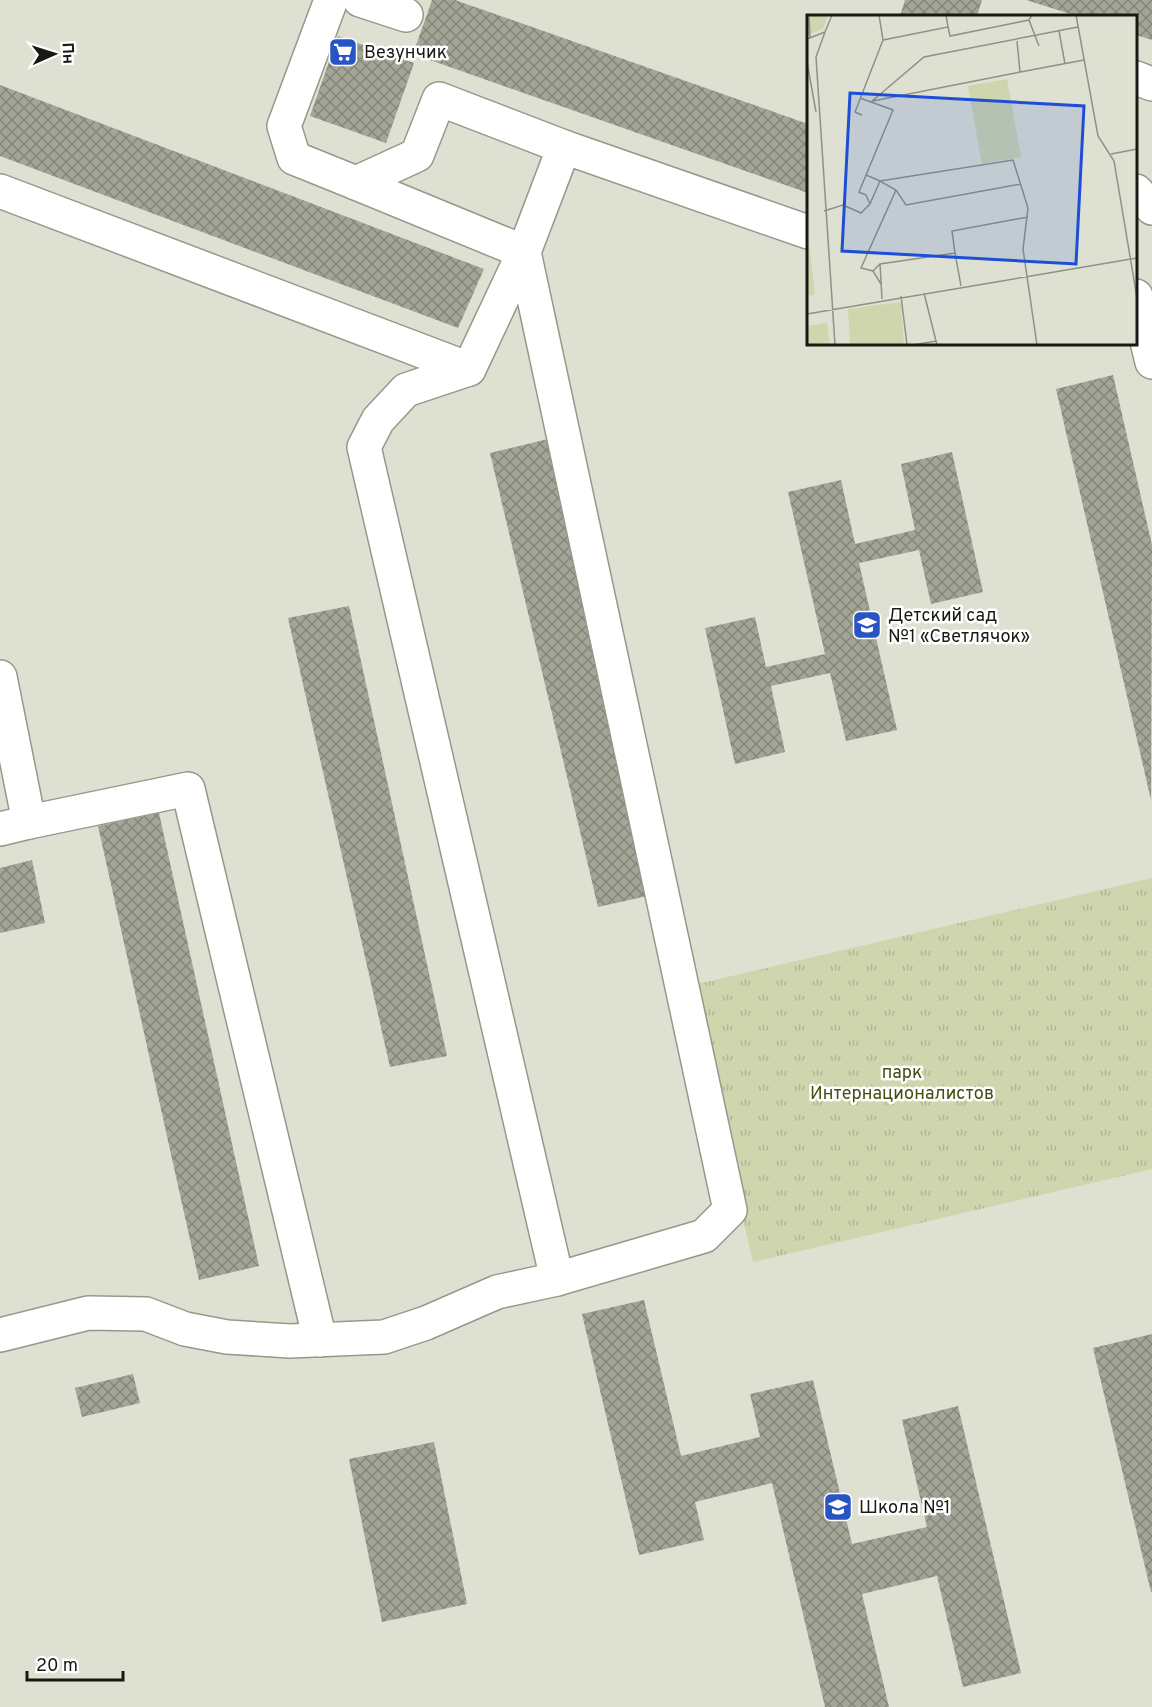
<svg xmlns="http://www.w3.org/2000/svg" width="1152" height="1707" font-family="Overpass,sans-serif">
	<defs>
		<pattern id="grass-tufts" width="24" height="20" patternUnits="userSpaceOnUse" patternTransform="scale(1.5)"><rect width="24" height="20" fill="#cfd5ad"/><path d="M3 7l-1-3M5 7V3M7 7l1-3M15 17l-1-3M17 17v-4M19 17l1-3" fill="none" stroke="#b1b694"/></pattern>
		<pattern id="building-cross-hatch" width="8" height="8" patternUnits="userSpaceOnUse" patternTransform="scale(1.5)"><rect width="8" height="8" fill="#a3a697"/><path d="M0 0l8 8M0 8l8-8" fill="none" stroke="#84867a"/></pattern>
	</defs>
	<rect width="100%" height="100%" fill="#dee1d1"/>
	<path fill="url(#grass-tufts)" d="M 1152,878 L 1152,1169 L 753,1262 L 689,986 Z"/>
	<g fill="url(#building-cross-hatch)">
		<path d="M 432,0 L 455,0 L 808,124 L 808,193 L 413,54 Z"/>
		<path d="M 905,0 L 982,0 L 977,16 L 900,16 Z"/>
		<path d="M 1026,0 L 1152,0 L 1152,40 L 1136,35 L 1136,16 L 1077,16 Z"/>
		<path d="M 338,36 L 414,63 L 386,143 L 310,116 Z"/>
		<path d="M 0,85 L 484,269 L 458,328 L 0,156 Z"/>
		<path d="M 1113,375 L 1152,545 L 1151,800 L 1056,389 Z"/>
		<path d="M 548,439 L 656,894 L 598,907 L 490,453 Z"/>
		<path d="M 952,452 L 983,592 L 931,604 L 919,550 L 859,563 L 897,730 L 846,741 L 830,673 L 771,686 L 785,752 L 735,764 L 705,628 L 755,617 L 766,667 L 825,654 L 788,492 L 841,480 L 855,544 L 915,530 L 901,464 Z"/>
		<path d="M 349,606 L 447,1056 L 390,1067 L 288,618 Z"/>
		<path d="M 159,813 L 259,1266 L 199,1280 L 98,826 Z"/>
		<path d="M 32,860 L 45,923 L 0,933 L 0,868 Z"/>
		<path d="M 644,1300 L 681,1456 L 760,1437 L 750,1394 L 813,1380 L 852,1544 L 927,1527 L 902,1420 L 958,1406 L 1021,1673 L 963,1687 L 937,1576 L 862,1594 L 889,1707 L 825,1707 L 772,1483 L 695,1502 L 704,1540 L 639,1555 L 582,1314 Z"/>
		<path d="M 1152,1334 L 1152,1592 L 1151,1592 L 1093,1348 Z"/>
		<path d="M 133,1374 L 140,1403 L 82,1417 L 75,1388 Z"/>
		<path d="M 434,1442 L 467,1604 L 382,1622 L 349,1459 Z"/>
	</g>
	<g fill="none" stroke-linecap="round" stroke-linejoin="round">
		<g stroke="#96988a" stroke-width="36">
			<g id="minor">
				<path d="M 331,0 L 284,126 L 294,158 L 356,183"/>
				<path d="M 360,0 L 406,15"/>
				<path d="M 1136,78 L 1152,84"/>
				<path d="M 0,191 L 469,369"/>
				<path d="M 1136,191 L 1152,208"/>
				<path d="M 1136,296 L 1152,362"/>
				<path d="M 0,677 L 29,822 L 0,829"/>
				<path d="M 29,822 L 188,789 L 320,1340"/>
				<path d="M 557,1279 L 364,447 L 378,420 L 406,390 L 469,369 L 524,252 L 356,183 L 417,155 L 439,99 L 564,147 L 808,232"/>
				<path d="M 0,1335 L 88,1313 L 146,1314 L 185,1329 L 227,1337 L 290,1341 L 384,1337 L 426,1323 L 497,1292 L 557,1279 L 704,1236 L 730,1210 L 524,252 L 564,147"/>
			</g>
		</g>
		<use href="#minor" stroke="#fff" stroke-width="33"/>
	</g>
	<defs>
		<g id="supermarket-square" transform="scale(1.5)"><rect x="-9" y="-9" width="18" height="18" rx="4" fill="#2955c4" stroke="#fff"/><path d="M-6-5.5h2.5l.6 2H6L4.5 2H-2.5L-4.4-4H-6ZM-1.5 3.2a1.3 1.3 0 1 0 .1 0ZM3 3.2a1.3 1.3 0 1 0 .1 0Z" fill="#fff"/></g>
		<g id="school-square" transform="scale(1.5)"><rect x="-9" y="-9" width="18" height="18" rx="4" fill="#2955c4" stroke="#fff"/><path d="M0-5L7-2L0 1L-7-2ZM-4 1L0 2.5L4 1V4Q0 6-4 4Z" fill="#fff"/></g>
	</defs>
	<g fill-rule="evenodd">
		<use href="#supermarket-square" x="343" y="52"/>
		<use href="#school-square" x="867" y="625"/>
		<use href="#school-square" x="838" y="1507"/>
	</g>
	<g text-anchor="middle" stroke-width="5" stroke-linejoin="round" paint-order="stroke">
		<g font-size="18" fill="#181913" stroke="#fff" text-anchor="start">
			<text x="364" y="58">Везунчик</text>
			<text x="888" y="621">Детский сад<tspan x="888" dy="21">№1 «Светлячок»</tspan></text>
			<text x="859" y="1513">Школа №1</text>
		</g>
		<g font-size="18" fill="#484d12" stroke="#fff">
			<text x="902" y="1078">парк<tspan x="902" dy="21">Интернационалистов</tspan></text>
		</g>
	</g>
	<g transform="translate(807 15)">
		<rect width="330" height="330" fill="#dee1d1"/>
		<path d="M 0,0 L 21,0 L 16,14 L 0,20 ZM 200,64 L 214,142 L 175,149 L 161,71 ZM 0,211 L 8,280 L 0,281 ZM 94,287 L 97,330 L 43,330 L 41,294 ZM 20,308 L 23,330 L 0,330 L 0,311 Z" fill="#cfd5ad"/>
		<path fill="none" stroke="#8f9185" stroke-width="1.5" d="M 72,0 L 76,25 L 141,12 L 139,0M 269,0 L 291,121 L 307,146 L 330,283M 2,2 L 3,24M 222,5 L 232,31M 141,12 L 143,21 L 222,5 L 225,0M 252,16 L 258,49M 18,17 L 9,42 L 28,330M 0,24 L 18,17 L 25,0M 210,26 L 213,57 L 277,45M 0,47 L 9,97M 53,83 L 86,95 L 52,177 L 59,180 L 63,189 L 73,166 L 89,175 L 99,190 L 214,169M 66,86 L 213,57M 64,87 L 117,42 L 271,12M 55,100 L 48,97 L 76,25M 304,139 L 330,134M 59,160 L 73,166 L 206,145 L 221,193 L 216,234 L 230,330M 17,196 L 36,190 L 54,198 L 63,189M 148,238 L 145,216 L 221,202M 73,249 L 75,284M 66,256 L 73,249 L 148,238 L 154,271M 74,269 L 66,256 L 54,253 L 89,175M 117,278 L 130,330M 94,281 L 100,330M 0,299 L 330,243M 106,330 L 129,326"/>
		<path fill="#1d4ed8" fill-opacity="0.15" stroke="#1d4ed8" stroke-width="3" d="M 43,78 L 277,91 L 269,249 L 35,236 Z"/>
		<rect width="330" height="330" fill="none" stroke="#181913" stroke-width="3"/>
	</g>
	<g transform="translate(54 54) rotate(87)" stroke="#ffffff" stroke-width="4.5" paint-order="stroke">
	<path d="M0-4.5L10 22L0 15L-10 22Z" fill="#181913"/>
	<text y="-9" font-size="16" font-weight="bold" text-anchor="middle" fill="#181913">Пн</text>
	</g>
	<path d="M27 1671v9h96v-9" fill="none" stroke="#181913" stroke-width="3"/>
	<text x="36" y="1671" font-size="18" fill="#181913" stroke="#ffffff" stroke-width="4.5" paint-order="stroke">20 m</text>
</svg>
